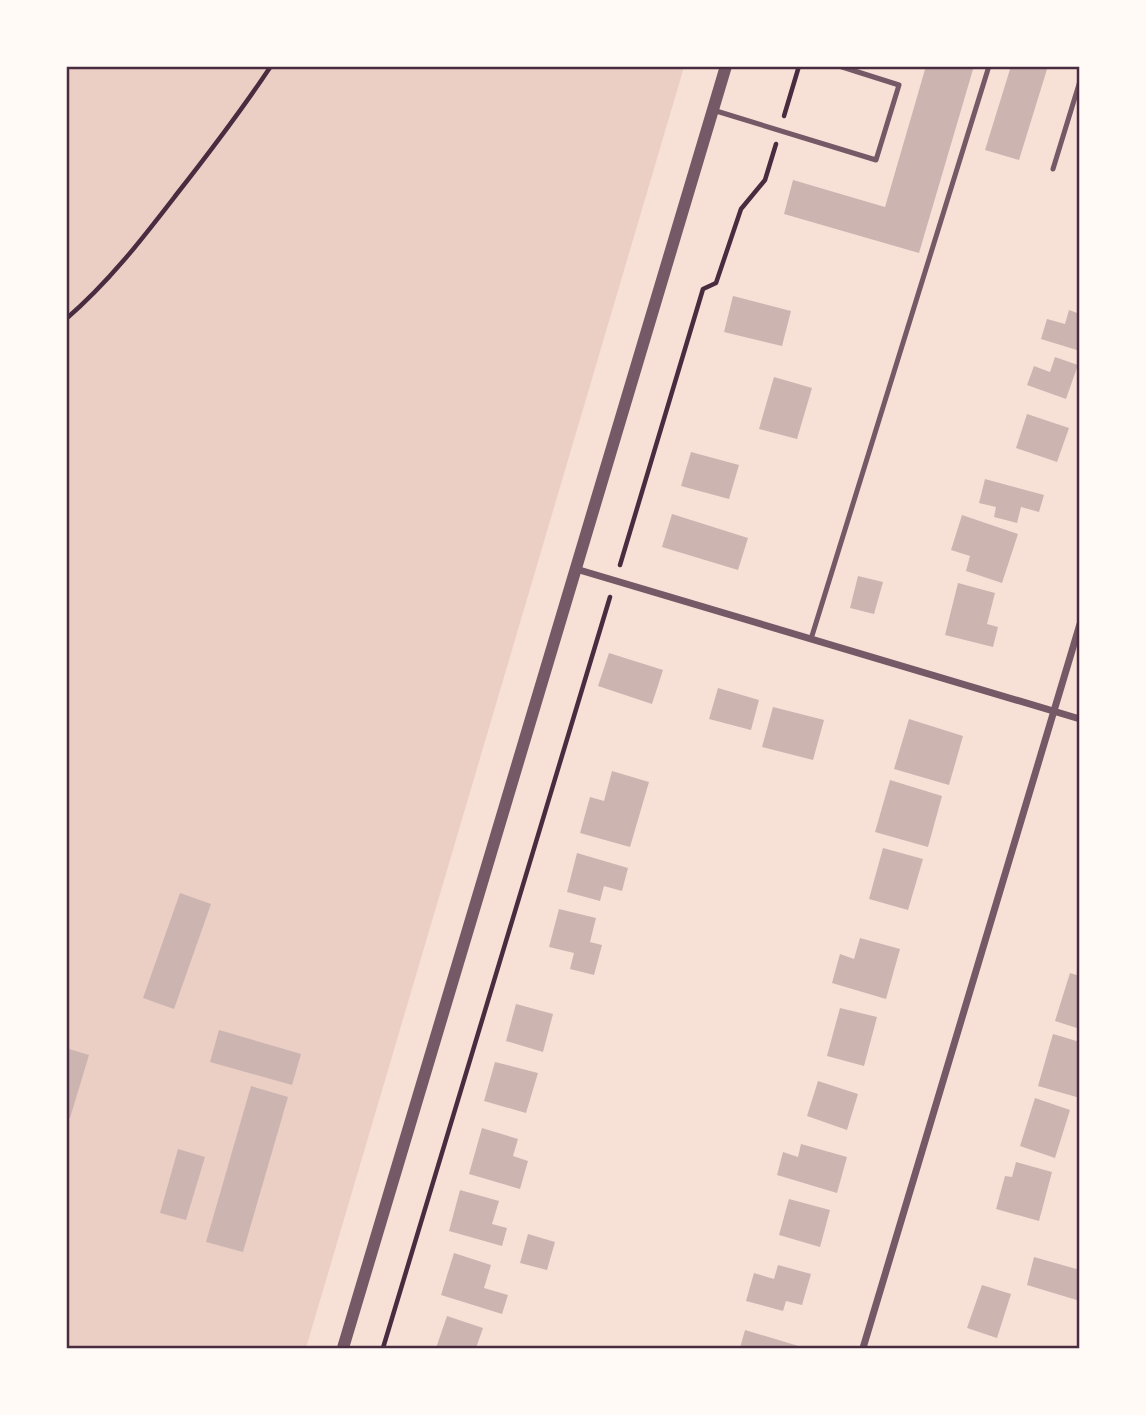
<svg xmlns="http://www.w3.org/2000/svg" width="1146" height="1415" font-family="Figtree,sans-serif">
	<rect width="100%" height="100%" fill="#f7e1d7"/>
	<path fill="#ebcfc5" d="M 66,67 L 684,67 L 306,1348 L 67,1348 Z"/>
	<g fill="#ccb4b1">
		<path d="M 926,66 L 974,66 L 919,253 L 784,214 L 793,180 L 885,207 Z"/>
		<path d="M 1011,66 L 1048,66 L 1019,160 L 985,150 Z"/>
		<path d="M 733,296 L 791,311 L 782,346 L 724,332 Z"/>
		<path d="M 1069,310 L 1080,314 L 1080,351 L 1041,339 L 1047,319 L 1065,324 Z"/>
		<path d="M 1055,357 L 1078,365 L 1066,399 L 1027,385 L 1034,366 L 1050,372 Z"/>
		<path d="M 774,377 L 812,388 L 797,439 L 759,429 Z"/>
		<path d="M 1027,414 L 1069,428 L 1057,462 L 1016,448 Z"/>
		<path d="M 691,452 L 739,465 L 729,499 L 681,486 Z"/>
		<path d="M 985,479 L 1044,495 L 1039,512 L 1021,507 L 1017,523 L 994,517 L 996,507 L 979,503 Z"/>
		<path d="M 672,514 L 748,538 L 738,570 L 662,547 Z"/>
		<path d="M 962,515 L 1018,534 L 1002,583 L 966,571 L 970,556 L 951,550 Z"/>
		<path d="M 858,576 L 883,582 L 874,614 L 850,608 Z"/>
		<path d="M 958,583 L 995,593 L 987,624 L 998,627 L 993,647 L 945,635 Z"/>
		<path d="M 609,653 L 663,670 L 652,704 L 598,686 Z"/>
		<path d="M 718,688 L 759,700 L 751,730 L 709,719 Z"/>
		<path d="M 773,707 L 824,720 L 813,760 L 762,747 Z"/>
		<path d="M 909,719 L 963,736 L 949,785 L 894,769 Z"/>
		<path d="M 612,771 L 649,782 L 630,847 L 580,833 L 590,797 L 604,801 Z"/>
		<path d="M 890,780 L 942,796 L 928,847 L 875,832 Z"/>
		<path d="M 883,848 L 923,859 L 908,910 L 869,899 Z"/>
		<path d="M 577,853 L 628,868 L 622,891 L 604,886 L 600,901 L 567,892 Z"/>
		<path d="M 180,893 L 211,904 L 174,1009 L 143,998 Z"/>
		<path d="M 559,909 L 596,918 L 590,942 L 602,945 L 594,975 L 570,969 L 574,953 L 549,947 Z"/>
		<path d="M 860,938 L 900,949 L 886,999 L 832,983 L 840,954 L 854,959 Z"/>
		<path d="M 1070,973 L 1080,976 L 1080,1029 L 1055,1021 Z"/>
		<path d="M 516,1004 L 553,1014 L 543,1052 L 506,1041 Z"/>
		<path d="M 840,1008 L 877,1017 L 864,1066 L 827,1056 Z"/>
		<path d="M 219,1030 L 301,1054 L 292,1085 L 210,1062 Z"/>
		<path d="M 1053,1034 L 1080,1042 L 1080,1098 L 1038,1086 Z"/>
		<path d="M 66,1048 L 89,1055 L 70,1118 L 66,1117 Z"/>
		<path d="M 495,1062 L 538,1073 L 526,1113 L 484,1101 Z"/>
		<path d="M 818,1081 L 858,1094 L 847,1130 L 807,1116 Z"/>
		<path d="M 251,1086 L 288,1097 L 243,1252 L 206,1242 Z"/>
		<path d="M 1035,1098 L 1070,1110 L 1055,1158 L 1020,1146 Z"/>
		<path d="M 482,1128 L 518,1139 L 513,1156 L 528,1161 L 520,1189 L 469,1174 Z"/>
		<path d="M 801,1144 L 847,1157 L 837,1193 L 777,1175 L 783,1152 L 798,1157 Z"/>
		<path d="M 178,1149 L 205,1157 L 186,1220 L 160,1213 Z"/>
		<path d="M 1016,1162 L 1052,1172 L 1039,1221 L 996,1209 L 1005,1176 L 1012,1177 Z"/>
		<path d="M 460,1190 L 499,1201 L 492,1224 L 507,1228 L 502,1246 L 449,1231 Z"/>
		<path d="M 789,1199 L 830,1210 L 820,1247 L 779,1235 Z"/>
		<path d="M 528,1234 L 555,1242 L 547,1270 L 520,1263 Z"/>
		<path d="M 454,1253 L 491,1265 L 484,1288 L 508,1295 L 502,1314 L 441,1295 Z"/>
		<path d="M 1034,1257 L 1080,1270 L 1080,1301 L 1027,1285 Z"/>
		<path d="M 778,1265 L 811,1274 L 802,1305 L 786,1301 L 783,1311 L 746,1301 L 754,1273 L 774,1279 Z"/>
		<path d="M 982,1285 L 1011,1294 L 997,1338 L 967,1328 Z"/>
		<path d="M 447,1316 L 483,1328 L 476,1348 L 436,1348 Z"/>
		<path d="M 745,1330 L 805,1348 L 740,1348 Z"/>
	</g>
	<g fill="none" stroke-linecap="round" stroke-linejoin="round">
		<g stroke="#4a2c40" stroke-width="4.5">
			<path d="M 784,116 L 799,66"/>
			<path d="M 66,319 C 109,282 142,239 176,195 C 209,153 241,111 271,66"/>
			<path d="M 620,565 L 703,289 L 716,283 L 741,209 L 765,180 L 776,144"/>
			<path d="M 383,1348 L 610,597"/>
		</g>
		<g stroke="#755966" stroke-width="5">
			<path d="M 713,110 L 876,160 L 899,85 L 839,66"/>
			<path d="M 1053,169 L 1080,81"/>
			<path d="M 811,639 L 989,66"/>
		</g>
		<g stroke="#755966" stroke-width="7">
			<path d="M 576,569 L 1080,719"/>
			<path d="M 863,1348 L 1080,624"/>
		</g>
		<path stroke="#755966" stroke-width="12" d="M 343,1348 C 469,921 599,494 726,66"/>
	</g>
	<rect width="1146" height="1415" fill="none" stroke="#fffaf5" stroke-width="136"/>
	<rect x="68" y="68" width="1010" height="1279" fill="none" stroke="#4a2c40" stroke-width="2.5"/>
</svg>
